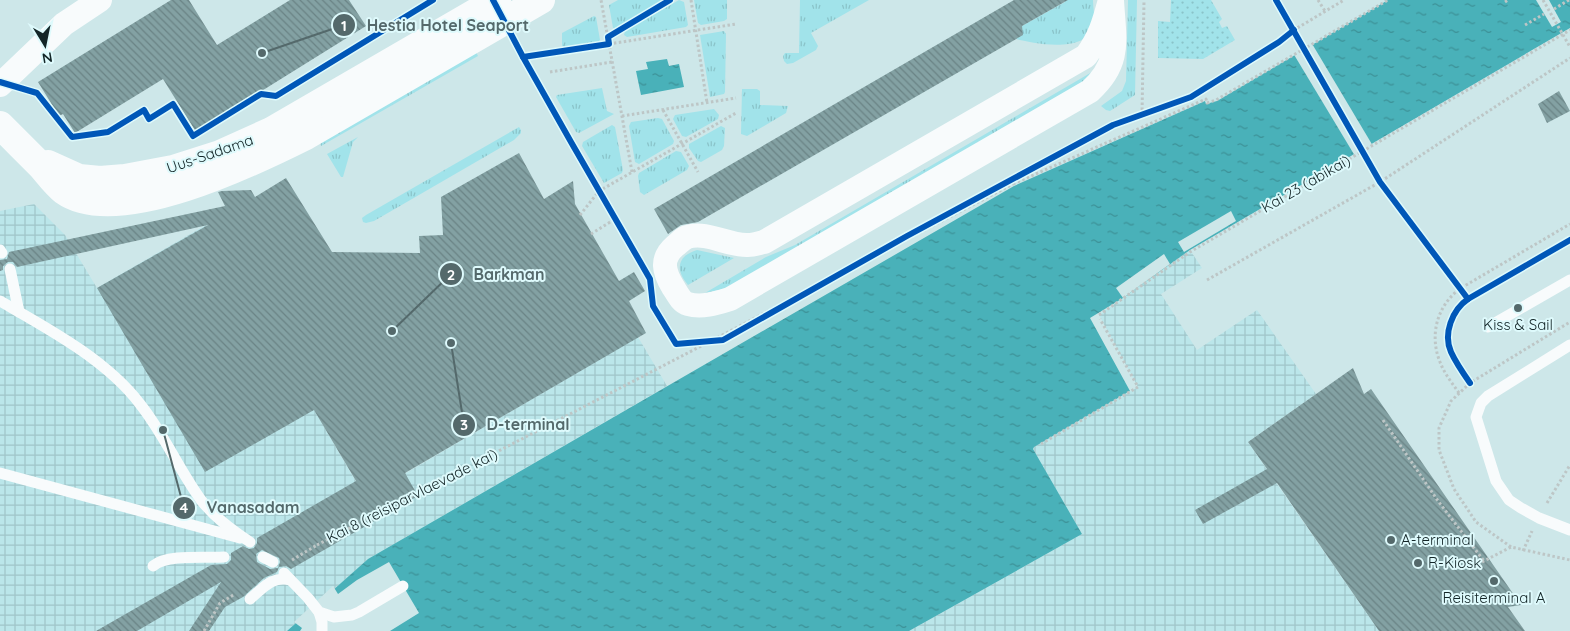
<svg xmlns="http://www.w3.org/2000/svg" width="1570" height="631" font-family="Quicksand,sans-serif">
	<defs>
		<pattern id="industrial-grid" width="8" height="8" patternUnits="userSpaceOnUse" patternTransform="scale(1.25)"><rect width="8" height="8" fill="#bbe6ea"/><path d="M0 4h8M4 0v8" fill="none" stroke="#a0c5c9"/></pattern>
		<pattern id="grass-tufts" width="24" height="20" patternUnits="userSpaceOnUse" patternTransform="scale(1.25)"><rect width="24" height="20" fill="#a1e3ea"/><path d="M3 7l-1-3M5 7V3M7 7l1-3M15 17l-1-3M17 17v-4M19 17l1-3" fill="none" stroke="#8ac3c9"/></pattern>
		<pattern id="park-dots" width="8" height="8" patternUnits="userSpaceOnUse" patternTransform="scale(1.25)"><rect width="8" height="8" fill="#a1e3ea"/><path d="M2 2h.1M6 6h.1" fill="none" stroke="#8ac3c9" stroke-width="1.8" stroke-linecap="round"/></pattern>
		<pattern id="water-ripples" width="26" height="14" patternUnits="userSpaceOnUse" patternTransform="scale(1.25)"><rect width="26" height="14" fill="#49b1b9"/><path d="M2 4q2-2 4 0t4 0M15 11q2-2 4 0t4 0" fill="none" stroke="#3c9096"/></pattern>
		<pattern id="building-back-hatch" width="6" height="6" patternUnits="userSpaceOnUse" patternTransform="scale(1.25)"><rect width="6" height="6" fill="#83a1a3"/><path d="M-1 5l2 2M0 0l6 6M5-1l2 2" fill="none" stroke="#6a8385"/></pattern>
	</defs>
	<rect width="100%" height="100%" fill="#cde7e9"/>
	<g fill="url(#industrial-grid)">
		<path d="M 34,204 L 65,235 L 97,288 L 206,225 L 365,497 L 638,337 L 667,386 L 368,559 L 287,631 L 0,631 L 0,211 Z"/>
		<path d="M 1190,250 L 1202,268 L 1161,294 L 1197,350 L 1257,310 L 1316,394 L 1248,442 L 1379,631 L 909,631 L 1082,534 L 1033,450 L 1033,447 L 1138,387 L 1099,315 Z"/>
	</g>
	<g fill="url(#grass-tufts)">
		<path d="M 618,0 L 665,0 L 615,28 L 613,28 L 609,5 Z"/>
		<path d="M 679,0 L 684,2 L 688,25 L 686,27 L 627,37 L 624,35 L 625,31 Z"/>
		<path d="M 694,0 L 727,0 L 727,19 L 724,21 L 701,25 L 698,23 Z"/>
		<path d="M 800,0 L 869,0 L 811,33 L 818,46 L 816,50 L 793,63 L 787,64 L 784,61 L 783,56 L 785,53 L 799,53 Z"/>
		<path d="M 1065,0 L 1093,0 C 1093,8 1095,16 1094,24 C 1089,54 1035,44 1016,39 L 1022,26 L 1065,2 Z"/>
		<path d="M 1128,0 L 1137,0 L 1135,95 L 1110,111 L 1106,110 L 1101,106 L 1122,91 L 1126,81 Z"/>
		<path d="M 594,16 L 596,17 L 600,40 L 597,43 L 565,47 L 562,46 L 562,33 Z"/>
		<path d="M 724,31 L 726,34 L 725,92 L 724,94 L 710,97 L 700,35 Z"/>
		<path d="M 474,48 L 478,56 L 321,146 L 320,142 Z"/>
		<path d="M 1092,72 L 1095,75 L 735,285 L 719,290 L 705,293 L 766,257 L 795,245 Z"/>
		<path d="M 602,88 L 607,111 L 614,114 L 579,133 L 576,132 L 556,97 L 557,95 Z"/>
		<path d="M 742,89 L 757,89 L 760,91 L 760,105 L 788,106 L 786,113 L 747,136 L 741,134 Z"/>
		<path d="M 714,109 L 719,115 L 718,119 L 686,137 L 682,136 L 673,119 L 675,115 Z"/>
		<path d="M 658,118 L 662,119 L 674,141 L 673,144 L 639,164 L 635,162 L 629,126 L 631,122 Z"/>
		<path d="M 612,125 L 615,127 L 623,170 L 622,173 L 604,183 L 582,146 L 583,142 Z"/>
		<path d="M 721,126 L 725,128 L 724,146 L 722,150 L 701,162 L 698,161 L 689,148 L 689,144 Z"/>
		<path d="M 519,127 L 521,130 L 521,133 L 514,140 L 374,221 L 366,223 L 363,222 L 362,218 L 366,215 Z"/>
		<path d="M 358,137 L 353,142 L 343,177 L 341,177 L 327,154 Z"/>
		<path d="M 676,151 L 681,152 L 689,166 L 687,170 L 644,195 L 640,192 L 638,176 L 639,173 Z"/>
		<path d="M 697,250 L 734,258 L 688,285 C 675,270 677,256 697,250 Z"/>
	</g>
	<path fill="url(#park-dots)" d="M 1171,0 L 1211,0 L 1222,19 L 1219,22 L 1222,28 L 1227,26 L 1235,40 L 1203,59 L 1158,58 L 1158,21 L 1170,22 Z"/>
	<g fill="url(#water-ripples)">
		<path d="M 1388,0 L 1570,0 L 1570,28 L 1190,250 L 1123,298 L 1090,318 L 1130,391 L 1034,447 L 1033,449 L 1082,534 L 909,631 L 287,631 L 368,559 L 1014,186 L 1205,101 L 1206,104 L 1217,101 Z"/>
		<path d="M 667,59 L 669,66 L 679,64 L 684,87 L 641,95 L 636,71 L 648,69 L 646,62 Z"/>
	</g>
	<g fill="#cde7e9">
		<path d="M 1536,0 L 1549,0 L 1561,22 L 1552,27 Z"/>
		<path d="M 1311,42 L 1373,146 L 1355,156 L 1293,53 Z"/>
		<path d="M 1231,211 L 1236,221 L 1184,252 L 1178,242 Z"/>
		<path d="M 1164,254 L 1170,264 L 1123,298 L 1116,288 Z"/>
		<path d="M 389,562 L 419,613 L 390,631 L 300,631 L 302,628 L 294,622 L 333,586 L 338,594 L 357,580 Z"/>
	</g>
	<g fill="url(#building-back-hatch)" fill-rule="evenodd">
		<path d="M 171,0 L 189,0 L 217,45 L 290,0 L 349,0 L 366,26 L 196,132 L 163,79 L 75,133 L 63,114 L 59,116 L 38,82 Z"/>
		<path d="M 1014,0 L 1068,0 L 1022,26 L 1023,35 L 698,222 L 681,225 L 668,234 L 654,209 Z"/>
		<path d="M 1559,91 L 1570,111 L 1547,123 L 1538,104 Z"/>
		<path d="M 519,153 L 544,199 L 573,181 L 575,204 L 619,281 L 634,272 L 645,291 L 629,301 L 646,333 L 405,473 L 418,496 L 291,569 L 286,566 L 279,567 L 277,572 L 264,578 L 243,597 L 225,607 L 209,631 L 189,631 L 221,582 L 137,631 L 96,631 L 211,565 L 227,564 L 231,560 L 231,553 L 243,546 L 249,549 L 254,548 L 257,543 L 257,538 L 356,481 L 314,410 L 205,472 L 97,288 L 208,225 L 17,267 L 13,262 L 8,262 L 3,266 L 3,270 L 0,271 L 0,260 L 7,259 L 9,252 L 225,206 L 218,192 L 222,191 L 251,190 L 255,197 L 286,178 L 332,252 L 420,253 L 419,236 L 443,235 L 441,197 ZM 262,550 L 279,558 L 280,562 L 278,568 L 270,569 L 257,562 L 256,554 Z"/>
		<path d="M 1353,368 L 1364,394 L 1371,389 L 1521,605 L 1508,607 L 1525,631 L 1379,631 L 1277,483 L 1203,524 L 1195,510 L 1267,469 L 1248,442 Z"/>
	</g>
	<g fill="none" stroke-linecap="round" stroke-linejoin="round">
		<g stroke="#bdc6c6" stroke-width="3" stroke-dasharray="2.5 2.5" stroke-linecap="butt">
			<path d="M 691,0 L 707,103"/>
			<path d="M 1318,0 L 1325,11"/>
			<path d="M 1543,0 L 1570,47"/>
			<path d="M 1505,2 L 1508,0"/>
			<path d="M 1554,9 L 1569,0"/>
			<path d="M 1525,25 L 1544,14"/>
			<path d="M 608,37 L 670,0"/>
			<path d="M 515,43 L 523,57 L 609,44 L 601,0"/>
			<path d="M 523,57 L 571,142 L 641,264"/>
			<path d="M 550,72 L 612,62"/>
			<path d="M 663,110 L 698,172"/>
			<path d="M 1142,115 L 1144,0"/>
			<path d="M 622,116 L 736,98"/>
			<path d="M 632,172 L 609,44 L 736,24"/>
			<path d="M 1013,184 L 1206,99 L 1207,103 L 1216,100 L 1388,0"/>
			<path d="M 580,215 L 599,191 L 736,113"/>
			<path d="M 591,234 L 615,219"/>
			<path d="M 888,249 L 1013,184"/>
			<path d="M 1207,280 L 1380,182 L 1570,58"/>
			<path d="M 652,298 L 653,306 L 676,344 L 723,340 L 907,236 L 1113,125 L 1191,97 L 1279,42 L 1294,30 L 1344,0"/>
			<path d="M 1099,315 L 1190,252 L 1570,30"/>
			<path d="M 713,340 L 812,288"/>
			<path d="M 1459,393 C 1452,383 1444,373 1440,362 C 1429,335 1437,305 1461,288 L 1570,224"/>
			<path d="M 1383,420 L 1438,501 L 1484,561"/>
			<path d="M 1041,444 L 1138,387 L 1100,319"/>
			<path d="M 1547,503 L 1570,465"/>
			<path d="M 317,545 L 707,343"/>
			<path d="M 1511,547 L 1476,522 L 1454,489 L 1439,450 L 1439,428 L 1451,401 L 1470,383 L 1570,322"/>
			<path d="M 1523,551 L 1532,531"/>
			<path d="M 292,560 L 317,545"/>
			<path d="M 1482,562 L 1511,547 L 1570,560"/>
			<path d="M 204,631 L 220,603 L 235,594"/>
		</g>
		<g stroke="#f8fbfc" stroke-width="11">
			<path d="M 0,250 L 2,253"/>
			<path d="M 10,269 L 19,312"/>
			<path d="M 0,301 C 47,328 107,360 140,404 C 164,434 179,470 201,500 C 214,517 233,531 250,542"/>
			<path d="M 1488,327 L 1570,280"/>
			<path d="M 1570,345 L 1488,396 L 1481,403 L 1476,417 L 1496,481 L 1509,500 L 1521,508 L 1539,518 L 1570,530"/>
			<path d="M 0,473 L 240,538"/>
			<path d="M 263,557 L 273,562"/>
			<path d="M 153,566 C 167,554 205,558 224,557"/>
			<path d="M 284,573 L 308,598 L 319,612 L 334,617 L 352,615 L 359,612 L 403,586"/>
			<path d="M 250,599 C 262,589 273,575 290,580"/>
			<path d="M 319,612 L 322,622 L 322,631"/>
		</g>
		<g stroke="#f8fbfc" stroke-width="24">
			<path d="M 1110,0 C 1104,22 1100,37 1086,56 L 764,242 C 759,243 753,245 748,245 C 728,246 708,231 687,237 C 682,239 679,243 675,246 C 660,259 664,272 673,287 C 677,293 681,302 688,304 C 702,308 717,303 730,299 L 1090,91 C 1122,62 1114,39 1112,0"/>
			<path d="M 0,85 L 64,24 L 100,0"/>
		</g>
		<g stroke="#f8fbfc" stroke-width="28">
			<path d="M 0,125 C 14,139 27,152 41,166 C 48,174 56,185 64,191 C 117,229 254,162 306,136 L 541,0"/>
			<path d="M 48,164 L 79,178 L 100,180 L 125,178 L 173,169 L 220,154 L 271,131 L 497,0"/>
		</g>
		<g stroke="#defafc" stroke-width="9">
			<g id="cycleway">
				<path d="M 493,0 L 523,57 L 609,44 L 608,37 L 670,0"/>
				<path d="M 1276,0 L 1380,182 L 1468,299"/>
				<path d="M 523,57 L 571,142 L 650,279 L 653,306 L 676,344 L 723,340 L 907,236 L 1113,125 L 1191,97 L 1279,42 L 1294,30"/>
				<path d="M 0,82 L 37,93 L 72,137 L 108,132 L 144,110 L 149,119 L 173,104 L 193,136 L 261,94 L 276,96 L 433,0"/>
				<path d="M 1470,383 C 1463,373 1456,363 1451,352 C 1443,334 1452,310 1468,299 L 1570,240"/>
			</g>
		</g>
		<use href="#cycleway" stroke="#0057b8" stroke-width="6"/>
	</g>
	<g fill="#54696b" stroke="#defafc" stroke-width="2">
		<circle cx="1518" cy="308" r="5"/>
		<circle cx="1391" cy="540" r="5"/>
		<circle cx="1418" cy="563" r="5"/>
		<circle cx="1494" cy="581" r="5"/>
	</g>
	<g text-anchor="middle" stroke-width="4" stroke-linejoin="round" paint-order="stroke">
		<g font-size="15" fill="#132527" stroke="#defafc">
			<text transform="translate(210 154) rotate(-19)" y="5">Uus-Sadama</text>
			<text transform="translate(1306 184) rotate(-30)" y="5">Kai 23 (abikai)</text>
			<text transform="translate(412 496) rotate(-27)" y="5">Kai 8 (reisiparvlaevade kai)</text>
		</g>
		<g font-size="15" fill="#132527" stroke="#defafc">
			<text x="1518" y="330">Kiss &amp; Sail</text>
			<text x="1401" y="545" text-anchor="start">A-terminal</text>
			<text x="1428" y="568" text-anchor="start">R-Kiosk</text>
			<text x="1494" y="603">Reisiterminal A</text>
		</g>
	</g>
	<path fill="none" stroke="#54696b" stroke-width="2" d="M262 53L344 25M392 331L451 274M451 343L464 425M163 430L184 508"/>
	<g fill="#54696b" stroke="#defafc" stroke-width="2">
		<circle cx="262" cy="53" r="5"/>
		<circle cx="392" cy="331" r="5"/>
		<circle cx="451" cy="343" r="5"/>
		<circle cx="163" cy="430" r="5"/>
		<circle cx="344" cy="25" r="12"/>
		<circle cx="451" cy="274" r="12"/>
		<circle cx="464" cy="425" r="12"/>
		<circle cx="184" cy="508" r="12"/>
	</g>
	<g font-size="15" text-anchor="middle" font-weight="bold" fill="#fff">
		<text x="344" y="31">1</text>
		<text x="451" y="280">2</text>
		<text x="464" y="430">3</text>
		<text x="184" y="513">4</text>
	</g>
	<g font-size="16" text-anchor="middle" font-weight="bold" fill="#54696b" stroke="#defafc" stroke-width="4" stroke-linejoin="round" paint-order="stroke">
		<text x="448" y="31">Hestia Hotel Seaport</text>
		<text x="509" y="280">Barkman</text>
		<text x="528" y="430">D-terminal</text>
		<text x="253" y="513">Vanasadam</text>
	</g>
	<g transform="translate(45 45) rotate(170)" stroke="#defafc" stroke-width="4" paint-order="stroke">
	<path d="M0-4L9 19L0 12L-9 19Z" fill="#132527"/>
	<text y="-8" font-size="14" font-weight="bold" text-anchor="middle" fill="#132527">N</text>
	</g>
</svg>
